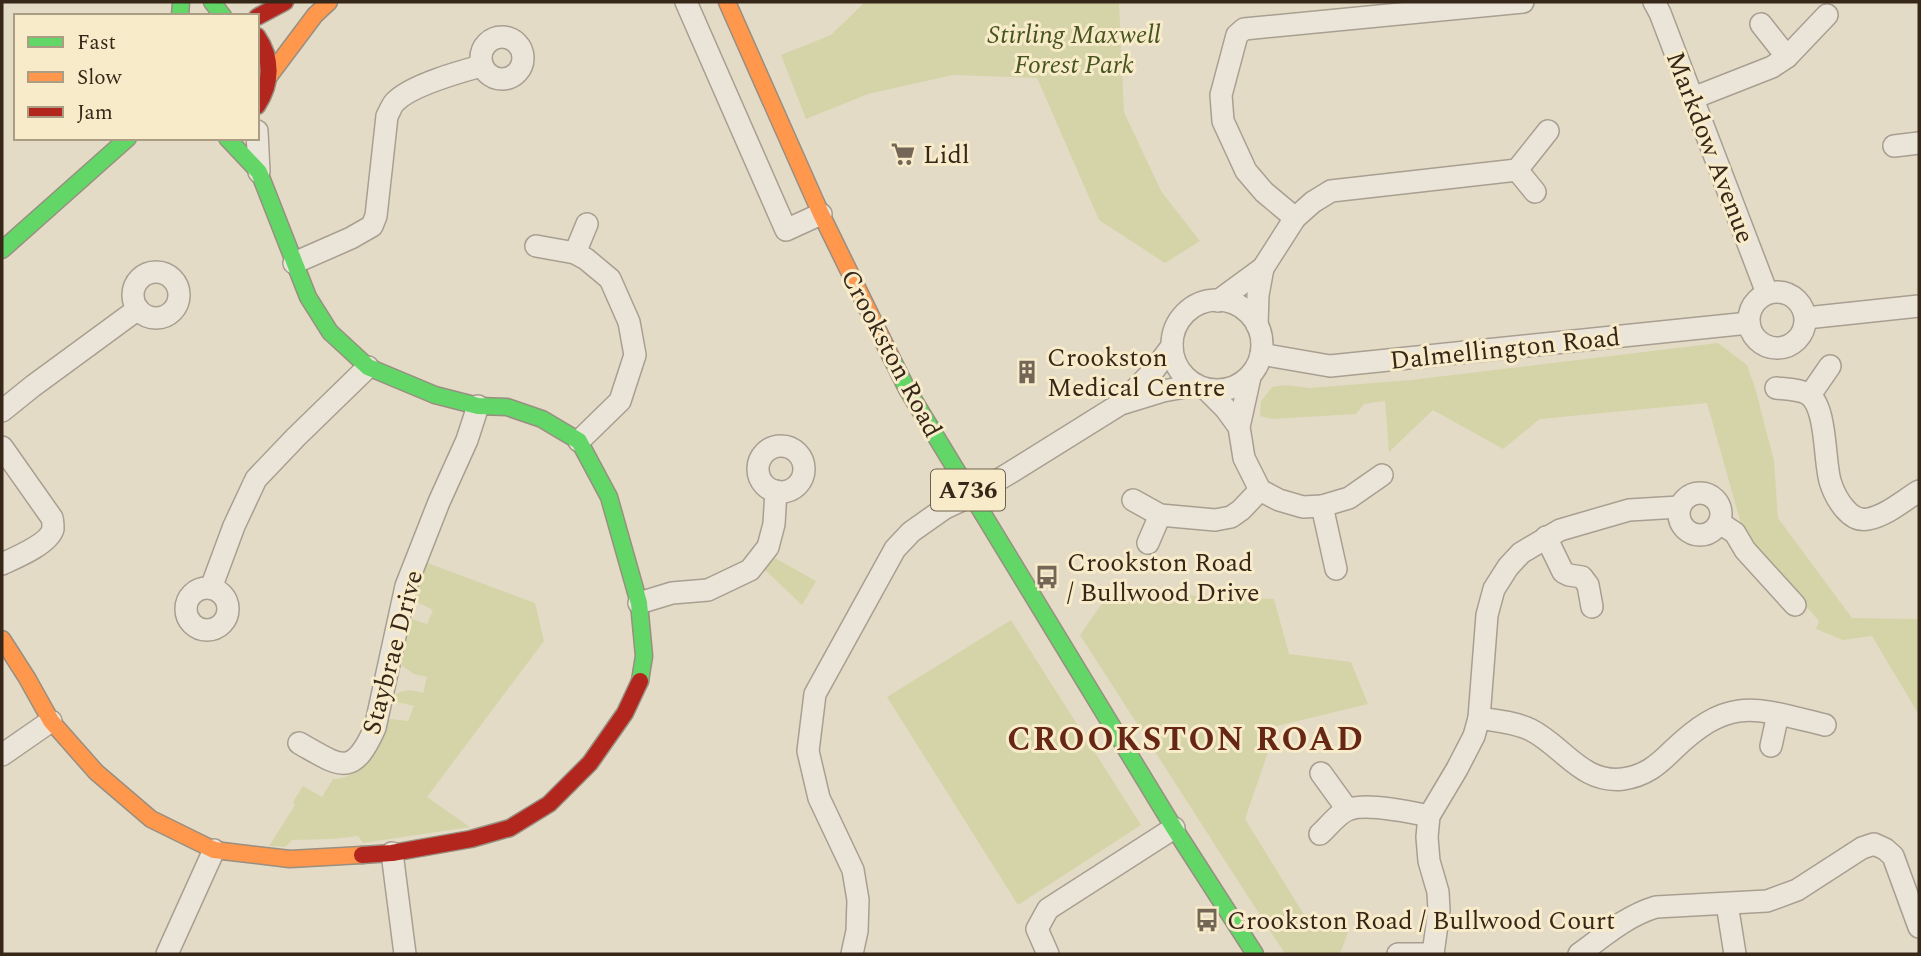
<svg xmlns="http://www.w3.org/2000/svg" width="1921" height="956" font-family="Spectral,serif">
	<rect width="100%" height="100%" fill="#e4dbc7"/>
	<g fill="#d4d4a8">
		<path d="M 865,2 L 1119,2 L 1124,112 L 1161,191 L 1200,241 L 1165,263 L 1099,220 L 1037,78 L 953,75 L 868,94 L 806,119 L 781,55 L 831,35 Z"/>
		<path d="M 1718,343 L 1747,365 L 1756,391 L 1774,461 L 1778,518 L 1852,618 L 1919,619 L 1919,715 L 1872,636 L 1843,640 L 1816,629 L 1819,621 L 1759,553 L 1743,531 L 1707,403 L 1540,419 L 1503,449 L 1433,410 L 1389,452 L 1385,401 L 1364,404 L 1356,414 L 1272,419 L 1260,416 L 1261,401 L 1272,387 L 1285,385 L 1310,388 L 1411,380 Z"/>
		<path d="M 773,557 L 816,581 L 802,605 L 764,569 Z"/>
		<path d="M 422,561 L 535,603 L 544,641 L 427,797 L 470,827 L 363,843 L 358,836 L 332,839 L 292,840 L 285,847 L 269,846 L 295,805 L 293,802 L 303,786 L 322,797 L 333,779 C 364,779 375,745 386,721 L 391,719 L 408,721 L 414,706 L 393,701 L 394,695 C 405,689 411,689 423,693 L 427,677 L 414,674 L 402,666 L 400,656 L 407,621 L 412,619 L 427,624 L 433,610 L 411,599 Z"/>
		<path d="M 1110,592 L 1274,599 L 1289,654 L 1351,662 L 1368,704 L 1277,726 L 1245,819 L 1303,913 L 1350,927 L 1340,954 L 1285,954 L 1080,635 Z"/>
		<path d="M 1011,620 L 1141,825 L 1018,905 L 887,697 Z"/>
	</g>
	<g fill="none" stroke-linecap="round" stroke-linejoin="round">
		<g stroke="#a89f91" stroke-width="24">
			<g id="street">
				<path d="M 686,2 L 786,230 L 821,214"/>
				<path d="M 1654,2 L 1660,13 L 1767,293"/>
				<path d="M 1761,24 L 1787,57"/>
				<circle cx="502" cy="58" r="21"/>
				<path d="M 1693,98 L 1772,67 L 1787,57 L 1827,15"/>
				<path d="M 257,131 L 259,172"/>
				<path d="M 1894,146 L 1919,143"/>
				<path d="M 1517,170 L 1535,192"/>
				<path d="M 1295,218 L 1264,192 L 1246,171 L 1223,121 L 1221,95 L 1237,35 L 1244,29 L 1523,2"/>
				<path d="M 536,246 L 575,253 L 586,259 L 610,279 L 629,322 L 635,355 L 620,401 L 579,441"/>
				<path d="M 575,253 L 587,224"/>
				<path d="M 294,263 L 351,238 L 372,226 L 376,216 L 387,116 C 390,111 392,104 396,101 C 412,85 459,72 481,66"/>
				<circle cx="156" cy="295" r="23"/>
				<circle cx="1777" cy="320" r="28"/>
				<circle cx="1217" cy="345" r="45"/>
				<path d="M 1218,301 L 1263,268 L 1295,218 L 1313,202 L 1331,191 L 1517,170 L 1548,131"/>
				<path d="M 1806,318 L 1919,306"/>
				<path d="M 1257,325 L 1258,295 L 1263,268"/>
				<path d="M 1261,354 L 1330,366 L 1749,323"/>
				<path d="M 1250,377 L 1239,427 L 1244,458 L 1260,490 L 1279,500 L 1303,507 L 1322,506 L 1349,498 L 1382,475"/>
				<path d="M 1776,388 C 1786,389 1799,389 1808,394 C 1827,406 1824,460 1830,481 C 1833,491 1838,501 1845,509 C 1851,516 1858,521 1868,519 C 1886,516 1904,500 1919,491"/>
				<path d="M 1206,389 L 1225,408 L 1239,427"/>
				<path d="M 1810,395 L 1830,366"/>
				<path d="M 1124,403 L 1163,391 L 1196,385"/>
				<path d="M 2,411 L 33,386 L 138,309"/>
				<circle cx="781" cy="469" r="23"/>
				<path d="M 2,447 L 52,518 C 53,520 53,527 53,529 C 49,544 15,558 2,564"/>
				<circle cx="1700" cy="514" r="21"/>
				<path d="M 1133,500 L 1160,515 L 1215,520 L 1231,517 L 1241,510 L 1260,490"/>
				<path d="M 1322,506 L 1336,569"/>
				<path d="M 1720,523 L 1735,533 L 1745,550 L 1795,605"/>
				<path d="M 1546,537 L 1563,572 L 1569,575 L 1582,577 L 1588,585 L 1592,607"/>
				<path d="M 1148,543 L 1160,515"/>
				<circle cx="207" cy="609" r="21"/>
				<path d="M 211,588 L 234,526 L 256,479 L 296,437 L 368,367"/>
				<path d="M 639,603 L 672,593 L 708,590 L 750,570 L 768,547 L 774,524 L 776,491"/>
				<path d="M 1479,718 C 1497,721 1515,722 1531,730 C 1563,746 1582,784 1623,779 C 1645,776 1658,765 1673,750 C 1730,695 1755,708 1825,725"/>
				<path d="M 299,743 C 340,766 352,779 375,728 L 406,586 L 439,502 L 467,440 L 478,406"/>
				<path d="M 1771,746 L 1778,714"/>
				<path d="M 2,755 L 51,721"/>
				<path d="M 1321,773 L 1347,809"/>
				<path d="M 1320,834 C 1328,827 1339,812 1350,809 C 1368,803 1410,812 1429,816"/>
				<path d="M 392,853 L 405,954"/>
				<path d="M 1727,904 L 1735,954"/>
				<path d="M 167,954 L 214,850"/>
				<path d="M 852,954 L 857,931 L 858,900 L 853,870 L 819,798 L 808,751 L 815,694 L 895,549 L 911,532 L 945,508 L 971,496 L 1008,474 L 1122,403 L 1154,370 L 1172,346"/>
				<path d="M 1048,954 L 1037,929 L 1048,909 L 1174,828"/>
				<path d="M 1398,954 L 1426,954"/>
				<path d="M 1433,954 L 1439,910 L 1438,892 L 1429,861 L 1427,837 L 1429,816 L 1457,769 L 1474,736 L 1479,718 L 1487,615 L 1494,589 L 1508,567 L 1521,553 L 1560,530 L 1629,510 L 1679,507"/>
				<path d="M 1579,954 C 1604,936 1626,916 1656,907 L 1767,901 L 1797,890 L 1862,848 L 1874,844 L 1885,849 L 1893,856 L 1919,927"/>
			</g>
		</g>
		<g stroke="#988f81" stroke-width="19">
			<g id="fast">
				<path d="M 212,2 L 223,16"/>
				<path d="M 180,16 L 181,2"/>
				<path d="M 227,138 L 259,172 L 308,297 L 330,332 L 368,367 L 435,395 L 478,406 L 507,407 L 542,419 L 579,441 L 609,497 L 639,603 L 644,656 L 640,681"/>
				<path d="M 2,250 L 128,138"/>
				<path d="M 892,359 L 907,389 L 1174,828 L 1255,954"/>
			</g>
		</g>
		<g stroke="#988f81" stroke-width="19">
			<g id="slow">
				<path d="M 727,2 L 821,214 L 892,359"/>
				<path d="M 270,75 L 315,15 L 329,2"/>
				<path d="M 2,639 L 27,678 L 51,721 L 96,772 L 151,819 L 214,850 L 290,859 L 362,855"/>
			</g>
		</g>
		<g stroke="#988f81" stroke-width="19">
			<g id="jam">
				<path d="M 257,17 L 285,2"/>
				<path d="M 257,36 C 273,59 272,83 257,106"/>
				<path d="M 362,855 L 392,853 L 471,839 L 510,828 L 549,804 L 590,763 L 625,713 L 640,681"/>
			</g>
		</g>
		<use href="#street" stroke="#ebe5d9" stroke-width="21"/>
		<use href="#fast" stroke="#63d668" stroke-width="16"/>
		<use href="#slow" stroke="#ff974d" stroke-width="16"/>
		<use href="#jam" stroke="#b3261e" stroke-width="16"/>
	</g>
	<defs>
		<g id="supermarket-bare" transform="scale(1.89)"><path d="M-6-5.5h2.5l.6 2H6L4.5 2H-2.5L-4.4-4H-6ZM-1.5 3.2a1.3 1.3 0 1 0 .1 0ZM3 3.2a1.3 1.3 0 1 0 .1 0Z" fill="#736656" stroke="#f8ebca" stroke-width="2.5" paint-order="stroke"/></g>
		<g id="building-bare" transform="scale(1.89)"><path d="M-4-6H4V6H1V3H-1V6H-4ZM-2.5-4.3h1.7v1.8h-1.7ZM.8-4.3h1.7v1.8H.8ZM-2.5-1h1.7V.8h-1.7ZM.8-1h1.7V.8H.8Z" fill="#736656" stroke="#f8ebca" stroke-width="2.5" paint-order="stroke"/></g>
		<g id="bus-bare" transform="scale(1.89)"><path d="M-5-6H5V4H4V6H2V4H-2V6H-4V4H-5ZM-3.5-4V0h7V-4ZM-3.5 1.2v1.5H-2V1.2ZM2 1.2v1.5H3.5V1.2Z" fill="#736656" stroke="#f8ebca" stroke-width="2.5" paint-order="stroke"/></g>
	</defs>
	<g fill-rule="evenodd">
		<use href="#supermarket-bare" x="903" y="154"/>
		<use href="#building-bare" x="1027" y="372"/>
		<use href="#bus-bare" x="1047" y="577"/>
		<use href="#bus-bare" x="1207" y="920"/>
	</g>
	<g text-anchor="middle" stroke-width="6" stroke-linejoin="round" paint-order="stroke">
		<rect fill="#f8ebca" stroke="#70624e" stroke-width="2" x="931" y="469.5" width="74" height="41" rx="5"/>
		<g font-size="24" font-weight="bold" fill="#362719">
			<text x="968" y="498">A736</text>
		</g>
		<g font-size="26" font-style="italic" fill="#46541e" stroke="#f8ebca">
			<text x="1074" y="43">Stirling Maxwell<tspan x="1074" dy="30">Forest Park</tspan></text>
		</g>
		<g font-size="26" fill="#362719" stroke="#f8ebca">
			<text transform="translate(1711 147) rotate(69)" y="9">Markdow Avenue</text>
			<text transform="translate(1505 348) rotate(-6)" y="9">Dalmellington Road</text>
			<text transform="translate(892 353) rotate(62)" y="9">Crookston Road</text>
			<text transform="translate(392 652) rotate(-75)" y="9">Staybrae Drive</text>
		</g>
		<g font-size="26" fill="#362719" stroke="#f8ebca" text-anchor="start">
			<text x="923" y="163">Lidl</text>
			<text x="1047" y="366">Crookston<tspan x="1047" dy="30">Medical Centre</tspan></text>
			<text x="1067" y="571">Crookston Road<tspan x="1067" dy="30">/ Bullwood Drive</tspan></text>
			<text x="1227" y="929">Crookston Road / Bullwood Court</text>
		</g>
		<g font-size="33" font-weight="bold" letter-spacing="2" fill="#662716" stroke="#f8ebca">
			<text x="1186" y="750">CROOKSTON ROAD</text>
		</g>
	</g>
	<rect width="1921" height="956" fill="none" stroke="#362719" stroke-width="7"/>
	<rect x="14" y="14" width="245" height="126" fill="#f8ebca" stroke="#aa9d83" stroke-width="2"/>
	<rect x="28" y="37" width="35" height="10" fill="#63d668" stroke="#aa9d83" stroke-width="2"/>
	<text x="77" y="49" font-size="21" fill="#362719">Fast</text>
	<rect x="28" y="72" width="35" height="10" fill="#ff974d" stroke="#aa9d83" stroke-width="2"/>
	<text x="77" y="84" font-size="21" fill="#362719">Slow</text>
	<rect x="28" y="107" width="35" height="10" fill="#b3261e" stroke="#aa9d83" stroke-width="2"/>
	<text x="77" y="119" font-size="21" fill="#362719">Jam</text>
</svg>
